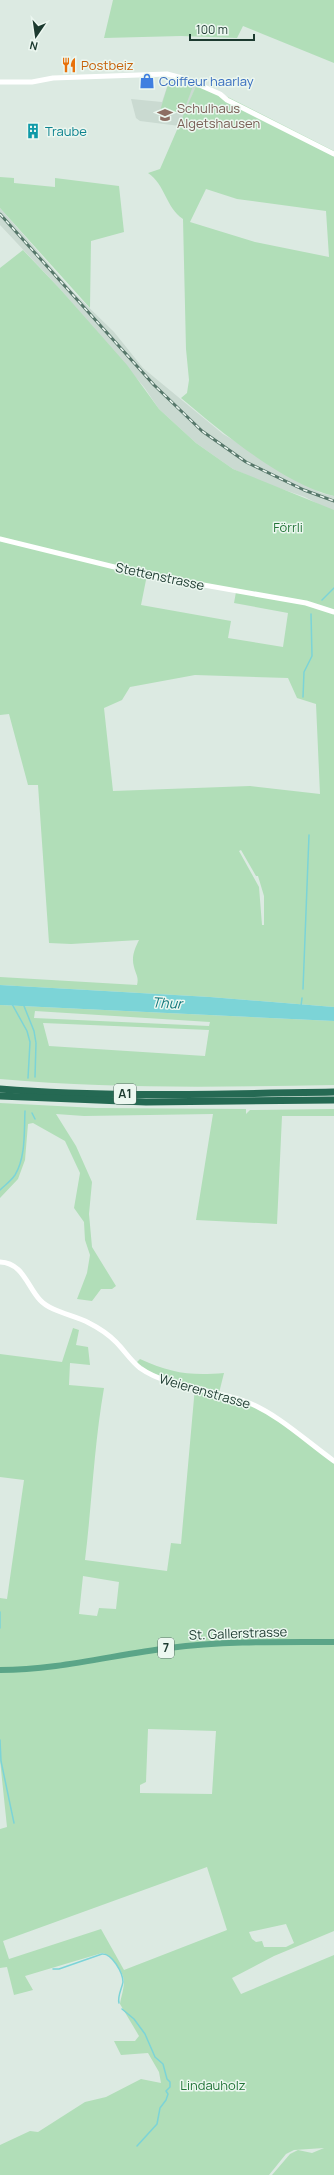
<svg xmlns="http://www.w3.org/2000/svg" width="334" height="2175" font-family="Manrope,sans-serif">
	<rect width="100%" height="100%" fill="#dceae2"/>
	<g fill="#cadad1">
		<path d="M 170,78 L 196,86 L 180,126 L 140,121 L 136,118 L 131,99 L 162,102 Z"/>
		<path d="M 0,208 L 74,293 L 114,332 L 143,368 L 223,434 L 321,493 L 334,496 L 334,521 L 327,509 L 305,497 L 267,484 L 233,469 L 196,443 L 159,409 L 144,387 L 61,290 L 0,225 Z"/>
	</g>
	<g fill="#b1deb8" fill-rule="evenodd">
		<path d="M 113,0 L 334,0 L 334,63 L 243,26 L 237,38 L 181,36 L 104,38 Z"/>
		<path d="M 170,78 L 193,86 L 183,113 L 160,111 Z"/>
		<path d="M 196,86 L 212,89 L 334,151 L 334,496 C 285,485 220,431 181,398 L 187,393 L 189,380 L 186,349 L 183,219 C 166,208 165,184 148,173 L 160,169 ZM 206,189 L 237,199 L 326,211 L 329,257 L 255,242 L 190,222 Z"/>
		<path d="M 0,177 L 14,178 L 14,183 L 55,187 L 55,178 L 119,186 L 124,232 L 91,241 L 90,308 L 0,208 Z"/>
		<path d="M 23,250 L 61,290 L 127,365 L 159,409 L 196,443 L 233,469 L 334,510 L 334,1007 L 210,997 L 0,985 L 0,977 L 137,985 C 139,977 136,975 134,967 C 131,957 135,948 139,940 L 71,944 L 49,943 L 38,785 L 28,785 L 9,714 L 0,715 L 0,268 ZM 147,575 L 236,592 L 234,603 L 288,613 L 283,647 L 228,638 L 231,621 L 141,605 ZM 195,675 L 288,678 L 297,698 L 316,704 L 320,794 L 250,786 L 113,791 L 104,708 L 122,700 L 130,687 ZM 241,850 L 256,876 L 258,876 L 264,896 L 264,925 L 262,925 L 259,887 L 239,851 Z"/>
		<path d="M 0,1005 L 334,1021 L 334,1085 C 223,1087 111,1089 0,1079 ZM 35,1011 L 210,1022 L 209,1026 L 34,1018 ZM 43,1023 L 209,1030 L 205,1056 L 49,1046 Z"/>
		<path d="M 0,1103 L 96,1108 L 246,1109 L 246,1114 L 250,1110 L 331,1109 L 334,1109 L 334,1116 L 282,1116 L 277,1224 L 196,1220 L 213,1114 L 84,1116 L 56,1114 L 76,1146 L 92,1182 L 89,1214 L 92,1247 L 116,1286 L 112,1289 L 101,1289 L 92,1301 L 77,1299 L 87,1273 L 90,1255 L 85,1240 L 84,1222 L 74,1208 L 80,1173 L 65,1141 L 33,1123 L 28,1124 L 25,1160 L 18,1179 L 0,1198 Z"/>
		<path d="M 73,1328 L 79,1330 L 76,1345 L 88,1347 L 90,1365 L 70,1363 L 69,1385 L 104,1388 C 94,1445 92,1503 85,1560 L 167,1571 L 171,1543 L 181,1544 L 195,1387 L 158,1378 L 135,1364 L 140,1359 C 171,1373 190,1376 224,1373 L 219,1393 L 265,1411 L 334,1461 L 334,1931 L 274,1956 L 232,1978 L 241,1994 L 334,1955 L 334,2175 L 272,2175 L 290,2154 L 298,2150 L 312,2153 L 324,2148 L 294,2150 L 286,2154 L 269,2175 L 0,2175 L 0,2145 L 30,2131 L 38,2132 L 85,2102 L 106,2097 L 141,2079 L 161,2083 L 159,2072 L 148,2053 L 121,2055 L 114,2041 L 135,2041 L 139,2036 L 120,2004 C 121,1997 124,1989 124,1981 C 124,1973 111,1953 102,1953 L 25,1976 L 33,1990 L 14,1995 L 7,1967 L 0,1968 L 0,1829 L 7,1827 L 0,1760 L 0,1598 L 7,1599 L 24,1480 L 0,1477 L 0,1354 L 62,1362 ZM 83,1576 L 119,1582 L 116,1609 L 99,1608 L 97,1616 L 79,1614 ZM 148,1729 L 216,1731 L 212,1794 L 140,1793 L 140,1785 L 146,1782 ZM 207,1867 L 227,1930 L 124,1970 L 101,1929 L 9,1959 L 3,1941 ZM 286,1924 L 294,1943 L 286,1947 L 264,1947 L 262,1941 L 256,1942 L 252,1939 L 249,1932 Z"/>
	</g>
	<path fill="#7cd4d7" d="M 0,985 L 210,997 L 334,1007 L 334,1021 L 0,1005 Z"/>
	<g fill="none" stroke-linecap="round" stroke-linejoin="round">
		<g stroke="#7cd4d7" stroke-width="1.5">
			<path d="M 322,600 L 334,588"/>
			<path d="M 303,697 L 304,672 L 312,656 L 311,614"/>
			<path d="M 303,989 L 309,835"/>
			<path d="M 12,1004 L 27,1031 L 30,1042 L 28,1078"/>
			<path d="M 24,1006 L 34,1031 L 36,1043 L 35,1077"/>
			<path d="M 301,1006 L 302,998"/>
			<path d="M 32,1113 L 35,1119"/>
			<path d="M 0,1190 C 5,1185 11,1181 15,1175 C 26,1157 24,1131 25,1111"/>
			<path d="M 0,1612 L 0,1628"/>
			<path d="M 0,1740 L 1,1761 L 14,1823"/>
			<path d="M 53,1969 L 59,1969 L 102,1954 C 112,1953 123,1973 123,1982 C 122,1988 117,1997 119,2003"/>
			<path d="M 122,2009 L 134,2019 L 145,2034 L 155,2057 L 163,2064 L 167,2079 L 170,2082 L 170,2087 L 166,2091 L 168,2094 L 166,2100 L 160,2108 L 157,2124 L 137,2146"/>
		</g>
		<g stroke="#fff" stroke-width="5">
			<path d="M 0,82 L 32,82 L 53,78 L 167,74 L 186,79 L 220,94 L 227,100 L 334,154"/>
			<path d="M 0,539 L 147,575 L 306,603 L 334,612"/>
			<path d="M 0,1262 C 23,1263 27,1286 40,1300 C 51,1312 74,1315 89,1323 C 99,1328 108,1334 116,1342 C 124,1350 131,1361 140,1368 C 168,1388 214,1389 247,1402 C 279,1415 306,1441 334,1461"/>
		</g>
		<path stroke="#5ba588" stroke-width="6" d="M 0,1670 C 57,1670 113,1655 169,1648 C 224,1641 279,1642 334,1642"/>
		<g stroke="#256953" stroke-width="7">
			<path d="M 0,1089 C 111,1098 223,1094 334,1092"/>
			<path d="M 0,1096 L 146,1102 L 334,1100"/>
		</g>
		<g stroke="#56776a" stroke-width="3">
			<path id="rail" d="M 0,214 L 154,385 L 202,431 L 246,462 L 304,490 L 334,501"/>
		</g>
		<use href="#rail" stroke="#ecf7f0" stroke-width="1.5" stroke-dasharray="4.5" stroke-linecap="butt"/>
	</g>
	<defs>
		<g id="restaurant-bare" transform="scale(1.2)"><path d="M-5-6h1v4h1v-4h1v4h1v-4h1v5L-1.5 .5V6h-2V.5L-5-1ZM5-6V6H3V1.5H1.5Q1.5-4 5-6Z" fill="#e8710a" stroke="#ecf7f0" stroke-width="2.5" paint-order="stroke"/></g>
		<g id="shop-bare" transform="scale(1.2)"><path d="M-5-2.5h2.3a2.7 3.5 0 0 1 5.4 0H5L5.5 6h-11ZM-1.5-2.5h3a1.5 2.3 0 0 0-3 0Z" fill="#3f7fe0" stroke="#ecf7f0" stroke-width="2.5" paint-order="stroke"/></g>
		<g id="school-bare" transform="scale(1.2)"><path d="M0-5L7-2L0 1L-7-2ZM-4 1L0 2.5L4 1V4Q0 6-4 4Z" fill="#8d6e63" stroke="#ecf7f0" stroke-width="2.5" paint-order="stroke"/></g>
		<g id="building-bare" transform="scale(1.2)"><path d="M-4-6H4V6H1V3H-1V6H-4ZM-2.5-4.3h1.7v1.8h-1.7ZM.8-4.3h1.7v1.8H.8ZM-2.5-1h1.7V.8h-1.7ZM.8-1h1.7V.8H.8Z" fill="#0f9aa8" stroke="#ecf7f0" stroke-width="2.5" paint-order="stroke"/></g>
	</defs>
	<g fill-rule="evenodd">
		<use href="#restaurant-bare" x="69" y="65"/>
		<use href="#shop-bare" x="147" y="81"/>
		<use href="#school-bare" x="165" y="115"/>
		<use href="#building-bare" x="33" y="131"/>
	</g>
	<g text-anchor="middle" stroke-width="3" stroke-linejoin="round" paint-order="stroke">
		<g fill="#ecf7f0" stroke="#5a7369" stroke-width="1">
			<rect x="114" y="1084" width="22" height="20" rx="3"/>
			<rect x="158" y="1638" width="16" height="20" rx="3"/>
		</g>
		<g font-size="12" font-weight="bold" fill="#1c3a2f">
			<text x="125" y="1098">A1</text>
			<text x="166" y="1652">7</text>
		</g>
		<g font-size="13" fill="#c56008" stroke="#ecf7f0" text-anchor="start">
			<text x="81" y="70">Postbeiz</text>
		</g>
		<g font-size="13" fill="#366cbe" stroke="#ecf7f0" text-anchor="start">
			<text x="159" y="86">Coiffeur haarlay</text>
		</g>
		<g font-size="13" fill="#785e54" stroke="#ecf7f0" text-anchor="start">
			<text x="177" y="113">Schulhaus<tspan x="177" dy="15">Algetshausen</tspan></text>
		</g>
		<g font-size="13" fill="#0d838f" stroke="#ecf7f0" text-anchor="start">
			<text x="45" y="136">Traube</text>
		</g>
		<g font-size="13" fill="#237538" stroke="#ecf7f0">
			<text x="288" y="532">Förrli</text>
			<text x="213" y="2090">Lindauholz</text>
		</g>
		<g font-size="13" fill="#1c3a2f" stroke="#ecf7f0">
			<text transform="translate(160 576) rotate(12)" y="5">Stettenstrasse</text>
			<text transform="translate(205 1391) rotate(16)" y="5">Weierenstrasse</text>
			<text transform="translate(238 1633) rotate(-2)" y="5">St. Gallerstrasse</text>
		</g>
		<g font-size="14" font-style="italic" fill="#11777b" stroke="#ecf7f0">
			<text transform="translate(167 1003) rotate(3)" y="5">Thur</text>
		</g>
	</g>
	<g transform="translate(36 36) rotate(193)" stroke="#ecf7f0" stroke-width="3" paint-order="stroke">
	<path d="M0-3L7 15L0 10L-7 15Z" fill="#1c3a2f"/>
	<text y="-6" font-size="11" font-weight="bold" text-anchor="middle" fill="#1c3a2f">N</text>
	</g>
	<path d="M190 34v6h64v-6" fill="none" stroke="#1c3a2f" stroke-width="2"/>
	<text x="196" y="34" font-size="12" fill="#1c3a2f" stroke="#ecf7f0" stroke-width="3" paint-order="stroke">100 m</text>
</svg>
